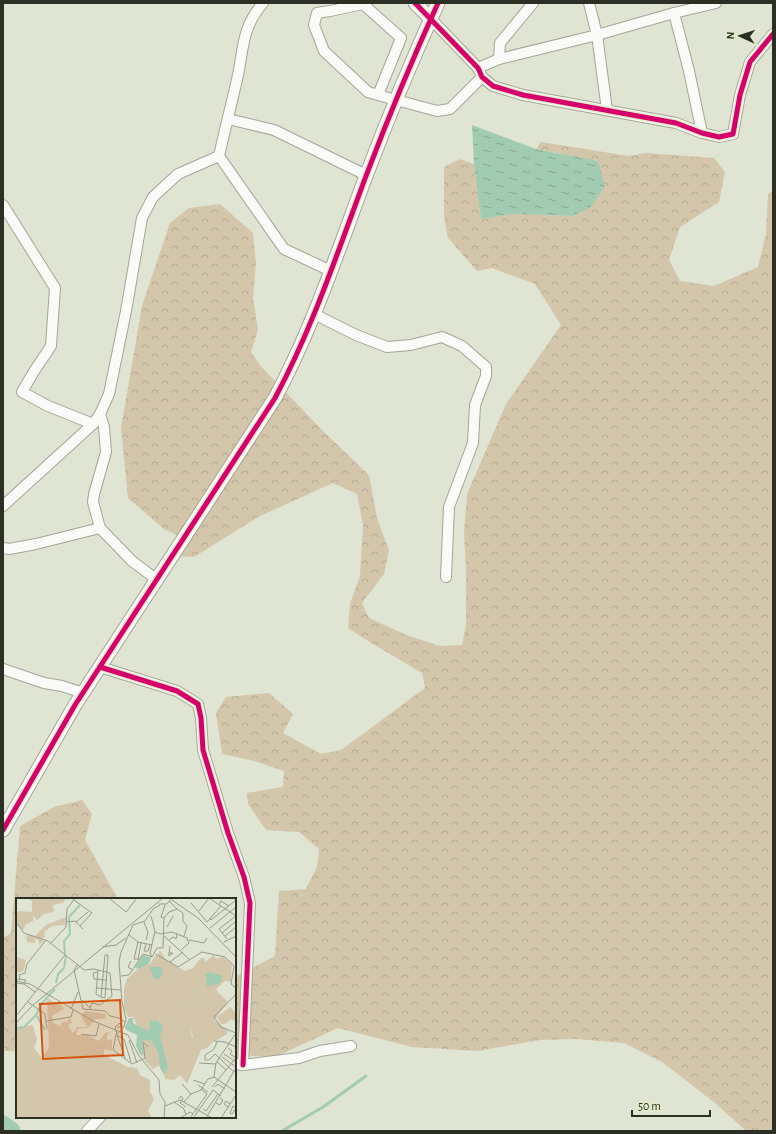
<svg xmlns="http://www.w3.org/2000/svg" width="776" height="1134" font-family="'Alegreya Sans',sans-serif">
	<defs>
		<pattern id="forest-crowns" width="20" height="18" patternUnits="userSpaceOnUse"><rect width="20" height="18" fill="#d4c6ab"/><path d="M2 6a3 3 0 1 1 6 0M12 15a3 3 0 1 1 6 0" fill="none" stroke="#b6aa93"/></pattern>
		<pattern id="water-ripples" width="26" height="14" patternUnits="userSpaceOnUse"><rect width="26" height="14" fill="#a2ccb2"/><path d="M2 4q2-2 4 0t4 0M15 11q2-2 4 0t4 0" fill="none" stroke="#84a690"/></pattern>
	</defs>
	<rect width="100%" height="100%" fill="#e0e4d2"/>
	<g fill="url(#forest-crowns)">
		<path d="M 541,142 L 629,156 L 646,153 L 714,158 L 725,172 L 719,202 L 680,227 L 669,260 L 680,281 L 714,286 L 758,267 L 766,234 L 768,194 L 773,190 L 773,1131 L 746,1131 L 715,1103 L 662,1062 L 624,1043 L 576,1039 L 540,1040 L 478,1051 L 412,1047 L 338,1028 L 275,1057 L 235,1055 L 235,977 L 275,956 L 279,891 L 306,889 L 317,867 L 319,849 L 299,832 L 266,830 L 248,804 L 247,793 L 283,787 L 284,771 L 251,760 L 222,754 L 216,713 L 226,697 L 269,693 L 293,714 L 283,733 L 321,754 L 341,750 L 425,688 L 422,673 L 368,641 L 348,628 L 350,604 L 360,576 L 363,525 L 357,494 L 333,483 L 258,517 L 194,557 L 176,556 L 179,536 L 164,529 L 128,498 L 121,428 L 142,306 L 170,223 L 189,208 L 220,204 L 253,233 L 256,263 L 253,298 L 258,330 L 251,352 L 259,364 L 323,431 L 369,475 L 377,518 L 389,550 L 384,574 L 362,603 L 369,618 L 409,636 L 440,646 L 462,645 L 466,626 L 466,570 L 464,533 L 467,494 L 506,404 L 561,325 L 535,284 L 492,268 L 477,271 L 448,238 L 444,217 L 444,167 L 460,159 L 474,164 L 481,219 L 512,214 L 573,216 L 598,161 L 536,149 Z"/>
		<path d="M 82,800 L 92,814 L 85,840 L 118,899 L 17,899 L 17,1051 L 3,1051 L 3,938 L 11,933 L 20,826 L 54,807 Z"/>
	</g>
	<path fill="url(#water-ripples)" d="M 472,125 L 536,149 L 598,161 L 605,186 L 591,207 L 573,216 L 512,214 L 481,219 L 474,164 Z"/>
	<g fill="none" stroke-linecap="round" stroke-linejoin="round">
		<path stroke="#a2ccb2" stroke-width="3" d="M 282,1131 L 323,1107 L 366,1076"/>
		<path stroke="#a2ccb2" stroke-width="19" d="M 3,1125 L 11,1131"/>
		<g stroke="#a2a698" stroke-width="12">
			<g id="minor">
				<path d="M 263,3 C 242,28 244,45 238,75 C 232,102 225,129 219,156 L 284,249 L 331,271"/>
				<path d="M 589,3 L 597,35 L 607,110"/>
				<path d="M 674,13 L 689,71 L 702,133"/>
				<path d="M 431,19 L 478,68 L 482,77 L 493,86 L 523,95 L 676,123 L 702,133 L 719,137 L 733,134 L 740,95 L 750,62 L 773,34"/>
				<path d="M 499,59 L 500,43 L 533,3"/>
				<path d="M 478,68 L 499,59 L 597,35 L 674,13 L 716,3"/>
				<path d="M 378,95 L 401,38 L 363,4 L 330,11 L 317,13 L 314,25 L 324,51 L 368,92 L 385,97 L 437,111 L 450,109 L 482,77"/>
				<path d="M 228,119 L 274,130 L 366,175"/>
				<path d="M 3,205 L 55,288 L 51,346 L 33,373 L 22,392 L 48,406 L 93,424"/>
				<path d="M 314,314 L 356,335 L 387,347 L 411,345 L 442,337 L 462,346 L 486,367 L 486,376 L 475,405 L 473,443 L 449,507 L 446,577"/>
				<path d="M 100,414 L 104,427 L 106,452 L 94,494 L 93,502 L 100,528 L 132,561 L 157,580"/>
				<path d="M 3,506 L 93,424 L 100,414 L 109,394 L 126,311 L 142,218 L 153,197 L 178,174 L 219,156"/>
				<path d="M 3,548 L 9,549 L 36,544 L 100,528"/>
				<path d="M 100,667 L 177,691 L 198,704 L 201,718 L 203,750 L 228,833 L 244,877 L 250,903 L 243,1065"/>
				<path d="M 3,669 L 44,683 L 62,686 L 83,693"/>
				<path d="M 235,1064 L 243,1065 L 299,1058 L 320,1051 L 351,1046"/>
				<path d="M 87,1131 L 100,1117"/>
			</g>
		</g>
		<g stroke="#a2a698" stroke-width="15">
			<g id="tertiary">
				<path d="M 415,3 L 431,19"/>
				<path d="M 3,830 L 75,705 L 275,398 C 313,327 338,251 366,176 C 388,118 412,60 438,3"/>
			</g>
		</g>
		<use href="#minor" stroke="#fafbf8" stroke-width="10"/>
		<use href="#tertiary" stroke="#fafbf8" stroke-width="13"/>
		<g stroke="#e3ebcb" stroke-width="8">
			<g id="cycleway">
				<path d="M 415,3 L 478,68 L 482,77 L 493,86 L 523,95 L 676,123 L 702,133 L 719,137 L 733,134 L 740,95 L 750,62 L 773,34"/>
				<path d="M 100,667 L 177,691 L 198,704 L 201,718 L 203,750 L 228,833 L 244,877 L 250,903 L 243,1065"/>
				<path d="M 3,830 L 75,705 L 275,398 C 313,327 338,251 366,176 C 388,118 412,60 438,3"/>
			</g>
		</g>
		<use href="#cycleway" stroke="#d6006c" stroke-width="5"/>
	</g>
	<g transform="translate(16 898)">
		<rect width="220" height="220" fill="#e0e4d2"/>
		<path d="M 140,57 L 171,74 L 186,67 L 201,67 L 213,71 L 214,79 L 202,89 L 196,98 L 170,108 L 176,139 L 185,152 L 171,186 L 164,177 L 158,182 L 149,181 L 148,174 L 139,163 L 117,119 L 112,119 L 108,110 L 108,91 L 111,81 L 125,68 L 134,66 ZM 214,109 L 220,115 L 220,124 L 215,121 L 209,126 L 205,126 L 201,119 Z" fill="#d4c6ab"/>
		<path d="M 13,0 L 50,0 L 47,5 L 37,7 L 38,14 L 28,16 L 21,22 L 17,18 L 17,23 L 9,27 L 7,33 L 1,24 L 1,15 L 3,13 L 16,14 L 16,3 ZM 50,19 L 49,27 L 36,28 L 28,34 L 29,39 L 25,40 L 28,42 L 23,47 L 23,43 L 19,40 L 19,45 L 11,44 L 10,37 L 19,38 L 30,27 ZM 144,52 L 150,63 L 169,73 L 177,70 L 185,60 L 189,61 L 189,64 L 198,57 L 200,61 L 207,59 L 216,66 L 215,83 L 212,84 L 209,80 L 213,78 L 212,71 L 197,68 L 186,69 L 160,81 L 145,79 L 147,76 L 162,78 L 168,75 L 163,72 L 156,73 L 142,58 ZM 0,59 L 10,62 L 8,72 L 4,74 L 0,74 ZM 31,101 L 34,101 L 38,106 L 46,107 L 48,111 L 36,118 L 37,125 L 45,128 L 46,124 L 49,123 L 50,125 L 54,120 L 56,124 L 52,128 L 57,135 L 61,129 L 71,129 L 65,118 L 69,113 L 90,116 L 89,121 L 80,121 L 72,130 L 62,131 L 60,137 L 71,137 L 83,143 L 89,135 L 94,134 L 91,137 L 91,143 L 96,141 L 96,153 L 88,151 L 88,157 L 112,169 L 121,170 L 124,177 L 134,182 L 134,194 L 138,201 L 132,213 L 136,220 L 0,220 L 0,131 L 15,127 L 17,128 L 21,142 L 18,150 L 26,160 L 33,150 ZM 134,140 L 143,155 L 144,167 L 137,171 L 130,164 L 124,149 L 127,141 Z" fill="#d4c6ab"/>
		<path d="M 200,92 L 212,104 L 198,122 L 212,133 L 210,137 L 198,143 L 191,150 L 185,152 L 179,147 L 174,128 L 169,124 L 170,108 L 196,98 Z" fill="#d4c6ab"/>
		<path d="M 127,57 L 135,60 L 133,66 L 121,71 L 119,69 ZM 134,69 L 145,69 L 147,74 L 143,81 L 138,81 ZM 193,74 L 207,78 L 203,86 L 190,88 L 191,80 L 188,77 ZM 113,120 L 117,120 L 117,125 L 131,133 L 134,130 L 133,123 L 141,122 L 147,128 L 144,138 L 152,169 L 148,177 L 144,170 L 142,154 L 135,142 L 126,143 L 127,155 L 126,158 L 124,156 L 120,148 L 121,137 L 110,132 L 109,129 Z" fill="#a2ccb2"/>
		<path fill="none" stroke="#a2ccb2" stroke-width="2" d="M 49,56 L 48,43 L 54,36 L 53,19 L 64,7M 40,85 L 42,76 L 48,70 L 50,58M 20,117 L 26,105 L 39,91M 0,130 L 8,129 L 20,117 L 29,132"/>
		<path fill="none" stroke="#989c8c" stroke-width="1" d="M 93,0 L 110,14 L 121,0M 153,0 L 182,20 L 220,59M 58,2 L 76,15 L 64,28 L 67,31M 175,5 L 191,24 L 205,8M 143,6 L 151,6 L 154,2M 203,7 L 205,3 L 213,8M 161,11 L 167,15 L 167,23 L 171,28 L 168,38M 183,13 L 193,0 L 220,18M 135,18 L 139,33 L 134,55 L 136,59M 148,20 L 145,19 L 149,7M 194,20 L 195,22 L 220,2M 0,24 L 8,35 L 32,43 L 68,72 L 78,71 L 94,75 L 96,98 L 84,107 L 76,105 L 74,110M 51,24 L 59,23 L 64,28M 60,24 L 72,14M 128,24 L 132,34 L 130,42M 151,29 L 157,18M 194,30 L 220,9M 139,34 L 145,36 L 156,34 L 171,40 L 173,45 L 165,52M 206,35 L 219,24M 112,36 L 122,44 L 136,47M 148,38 L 174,62M 209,38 L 220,29M 211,41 L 203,31 L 220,18M 153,42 L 157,39 L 160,41 L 161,36M 173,42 L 188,45 L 191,40M 122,44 L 118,61 L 122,61M 208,44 L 220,38M 35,45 L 50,29 L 51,11 L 59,0M 130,46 L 128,53 L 132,53 L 134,47M 86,49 L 100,47 L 110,40M 153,55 L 153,58 L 157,55 L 153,55 L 154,48M 140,56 L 162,69 L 186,54 L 209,59 L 218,68 L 215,86 L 220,90M 136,59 L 141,50 L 147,50 L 148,20 L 153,14 L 161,11 L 153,3M 122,62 L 125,45M 115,63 L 112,69 L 117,72M 154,64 L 167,54M 62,66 L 58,72 L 67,111M 82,72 L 80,96 L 85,99 L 89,100 L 92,57 L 89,57 L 85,99M 82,74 L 77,75 L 78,81 L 91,82M 105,78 L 113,77 L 127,56 L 136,59M 0,81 L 10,82 L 8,86M 4,81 L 3,77 L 9,75 L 11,66 L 30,42M 0,83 L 14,86 L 77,123 L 112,137 L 123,158 L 143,182 L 144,196 L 149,204 L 148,220M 0,85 L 8,86 L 19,94M 80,90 L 105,92M 220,96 L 198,119 L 205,129 L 220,135M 66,102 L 75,111M 12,104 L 29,116 L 31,131M 55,111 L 62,94M 67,111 L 89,113 L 94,118 L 103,120 L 109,124M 0,118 L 49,57M 30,123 L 55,119 L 57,112M 0,125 L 17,107 L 147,0M 65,136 L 80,138 L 83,126M 101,137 L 99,129 L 104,125 L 105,128 L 101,130M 101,137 L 109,160M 102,138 L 108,141 L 115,164M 113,142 L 121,165M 198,143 L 209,144 L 220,149M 201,144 L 198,151 L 189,157 L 189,162 L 193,162 L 199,156 L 218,174M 212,150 L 216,153 L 214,156 L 220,160M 97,152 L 100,137 L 108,129 L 110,121 L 106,104 L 103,64 L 105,54 L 117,27 L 129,23 L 137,11 L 144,7M 97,152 L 116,166 L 129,160 L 127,144 L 132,149M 208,156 L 220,164M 206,159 L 220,169M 201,164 L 210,172 L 220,160M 183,165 L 200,166M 198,179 L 200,165 L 220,135M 177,182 L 189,186M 166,186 L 175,196M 182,187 L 192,194M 196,189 L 210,172M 199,189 L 202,186 L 209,191M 162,201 L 165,198 L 167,201 L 164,205 L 170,209M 158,204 L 168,211 L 170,217M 168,204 L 175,196 L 185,192 L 192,181 L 198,179 L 220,194M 200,205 L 204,207 L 207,202 L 204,200M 149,208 L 164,202 L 196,220M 212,209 L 208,206 L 210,203 L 214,206M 220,210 L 217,208 L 214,215 L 216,216 L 220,210 L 220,209M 187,211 L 190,213 L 202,196M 178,219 L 197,192 L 205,198M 164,220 L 174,214 L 177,216M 174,220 L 191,196 L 185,191M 190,220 L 220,170M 205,220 L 220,197"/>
		<path fill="#d5550e" fill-opacity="0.15" stroke="#d5550e" stroke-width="2" d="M 104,102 L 107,157 L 27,161 L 24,106 Z"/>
		<rect width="220" height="220" fill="none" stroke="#2c2f23" stroke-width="2"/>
	</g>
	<rect width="776" height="1134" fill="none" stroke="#2c2f23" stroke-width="8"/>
	<g transform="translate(740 36) rotate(273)" stroke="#e3ebcb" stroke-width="3" paint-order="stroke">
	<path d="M0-3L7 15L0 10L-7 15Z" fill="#2c2f23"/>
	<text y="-6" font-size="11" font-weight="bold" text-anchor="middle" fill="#2c2f23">N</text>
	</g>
	<path d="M632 1110v6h78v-6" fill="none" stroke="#2c2f23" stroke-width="2"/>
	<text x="638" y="1110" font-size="12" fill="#2c2f23" stroke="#e3ebcb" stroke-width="3" paint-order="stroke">50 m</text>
</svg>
